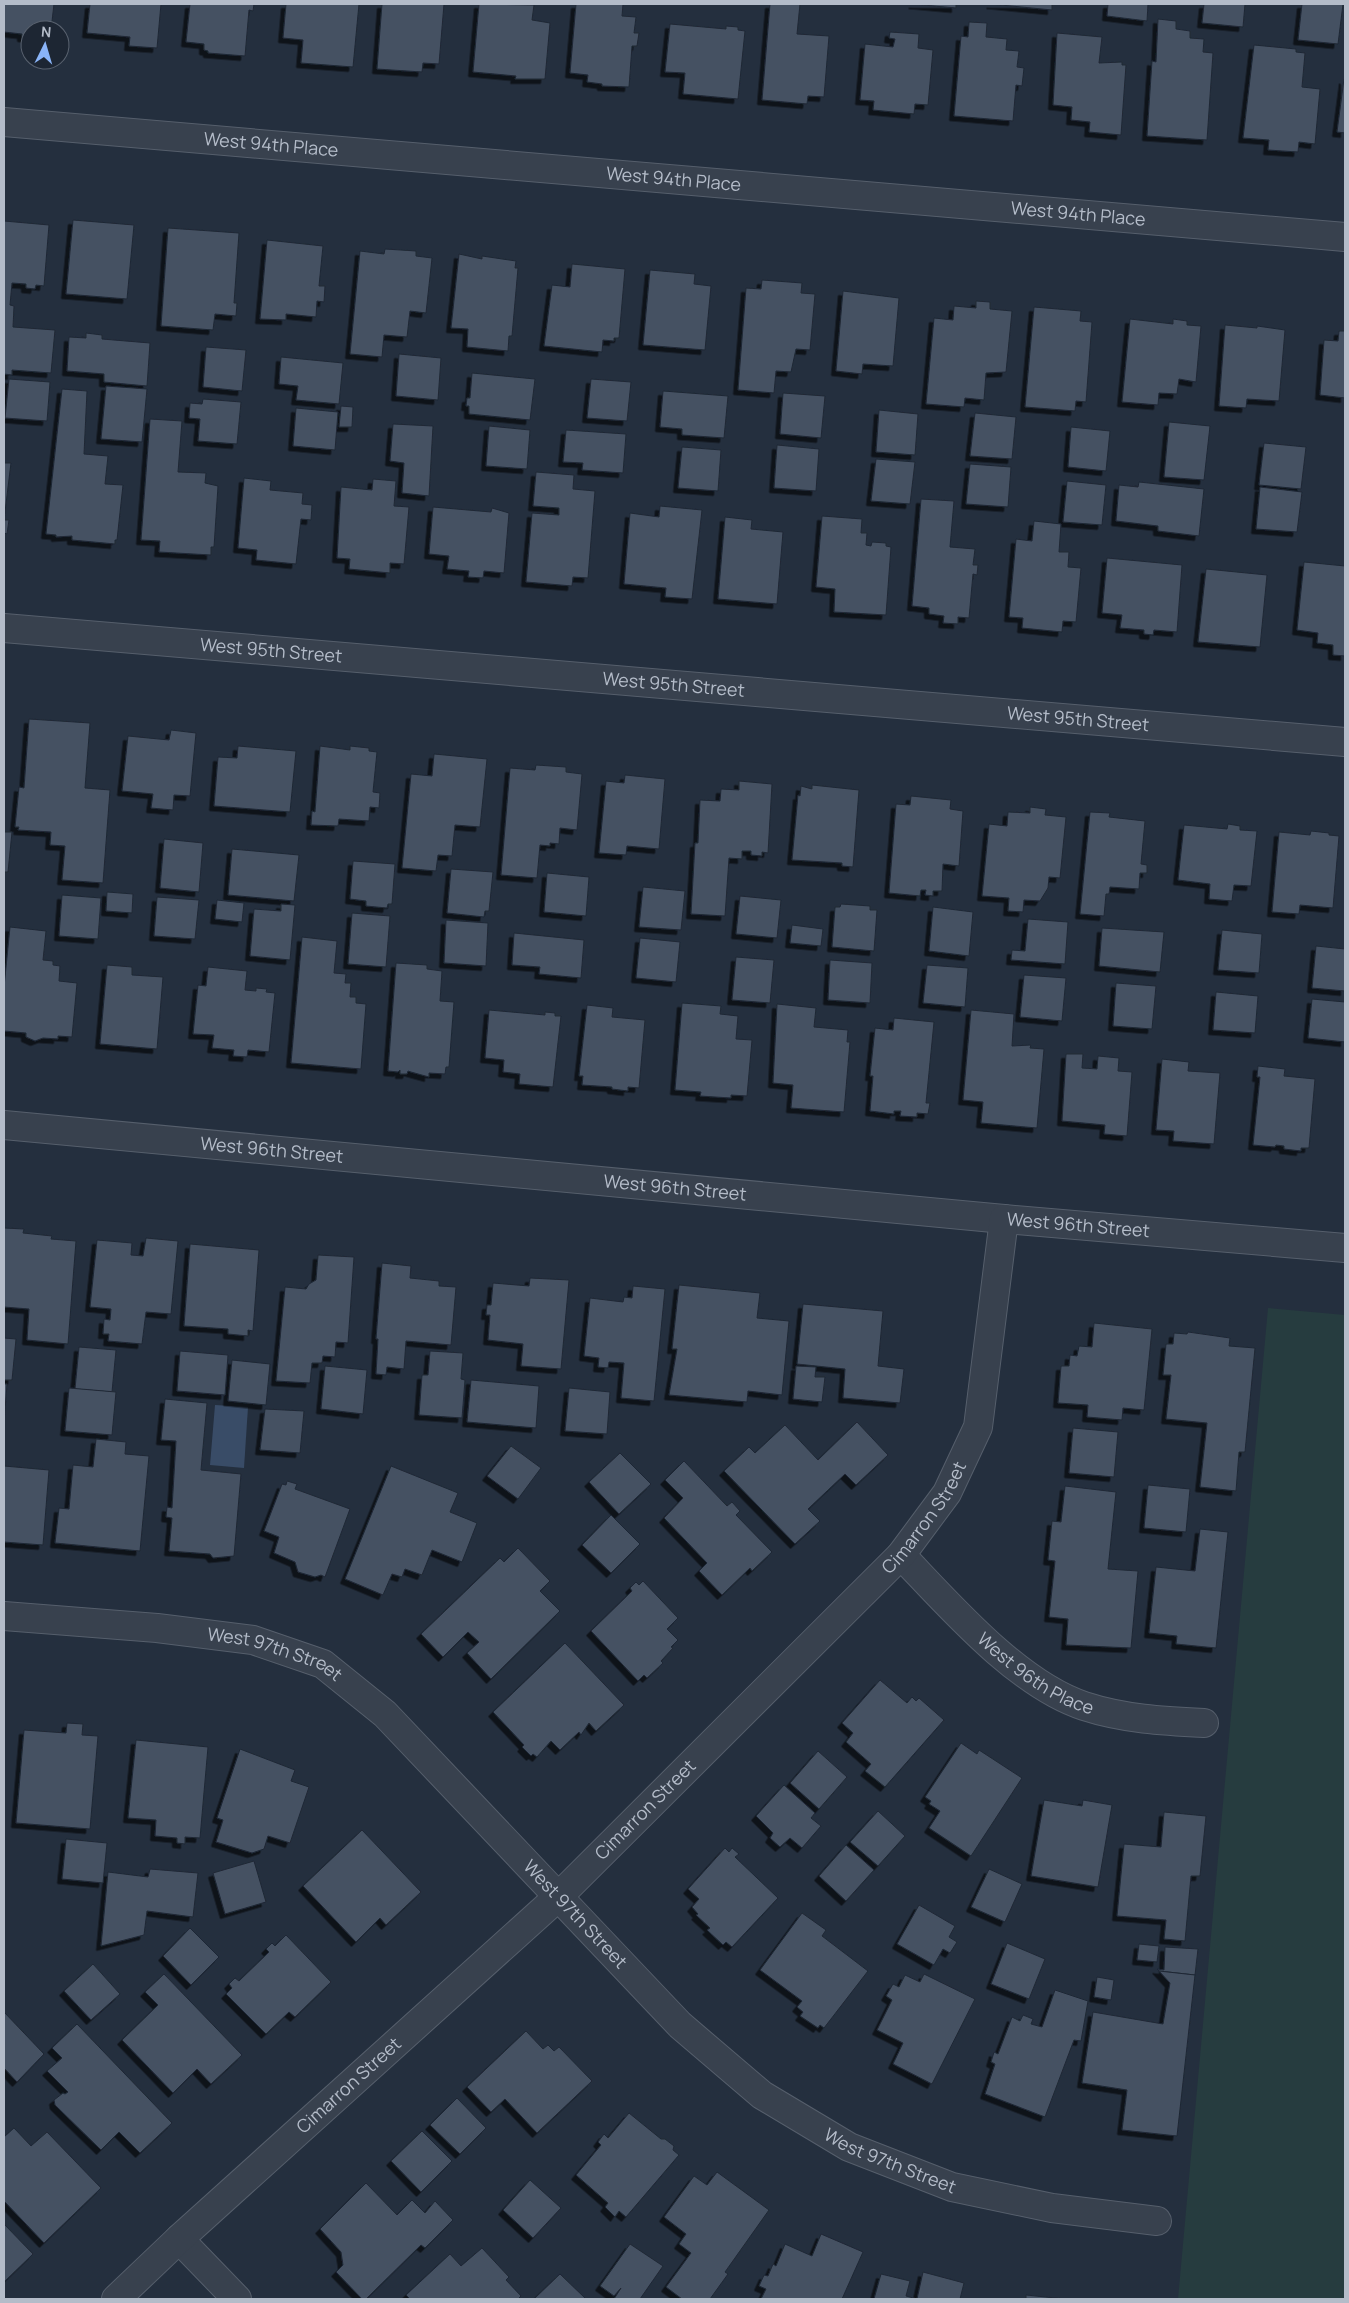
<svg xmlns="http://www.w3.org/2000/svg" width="1349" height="2303" font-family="Manrope,sans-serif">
	<defs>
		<filter id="shadow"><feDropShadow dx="-4.5" dy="4.5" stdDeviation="0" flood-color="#0009"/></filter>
	</defs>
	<rect width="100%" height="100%" fill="#242f3e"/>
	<path fill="#263c3f" d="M 1268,1308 L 1345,1315 L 1345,2299 L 1178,2299 Z"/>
	<path fill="#394c67" d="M 215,1405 L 248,1407 L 244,1468 L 210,1465 Z"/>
	<g fill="#455162" stroke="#1f2835" filter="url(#shadow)">
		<path d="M 4,4 L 54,4 L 51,30 L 30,30 L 30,38 L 22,37 L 22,34 L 4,32 Z"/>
		<path d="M 90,4 L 161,4 L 157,48 L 129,46 L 130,37 L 87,33 Z"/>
		<path d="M 190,4 L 254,4 L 253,11 L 249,10 L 245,56 L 208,53 L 208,51 L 204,50 L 204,44 L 186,42 Z"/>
		<path d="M 286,4 L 359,4 L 353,67 L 301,63 L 303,40 L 283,38 Z"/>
		<path d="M 382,4 L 444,4 L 439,64 L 423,63 L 422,72 L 377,69 Z"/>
		<path d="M 479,4 L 534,5 L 532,20 L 550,23 L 545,79 L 515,79 L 516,76 L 473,72 Z"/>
		<path d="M 576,4 L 623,4 L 622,16 L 636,17 L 634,33 L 639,33 L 637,46 L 632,46 L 629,87 L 602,86 L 602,84 L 587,82 L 588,75 L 570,73 Z"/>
		<path d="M 770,4 L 800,4 L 797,34 L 829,36 L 824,97 L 808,96 L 807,104 L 762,100 Z"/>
		<path d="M 913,4 L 956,4 L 956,8 Z"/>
		<path d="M 991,4 L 1052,4 L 1052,10 Z"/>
		<path d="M 1108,4 L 1148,4 L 1147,21 L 1107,16 Z"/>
		<path d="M 1204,4 L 1245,4 L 1243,27 L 1202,23 Z"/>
		<path d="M 1302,4 L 1343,4 L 1338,44 L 1298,40 Z"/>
		<path d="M 1158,19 L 1176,21 L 1176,29 L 1190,31 L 1190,38 L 1204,39 L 1203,52 L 1213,53 L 1207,140 L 1147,136 L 1152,61 L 1156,62 Z"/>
		<path d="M 969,22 L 987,23 L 986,37 L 1007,39 L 1006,50 L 1019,51 L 1017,67 L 1024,68 L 1022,86 L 1016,85 L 1013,121 L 954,116 L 961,36 L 968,37 Z"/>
		<path d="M 670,24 L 726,29 L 726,26 L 738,27 L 738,30 L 745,31 L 738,99 L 683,94 L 685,73 L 665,72 Z"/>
		<path d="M 890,32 L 919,34 L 918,48 L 933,50 L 928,105 L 915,104 L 914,114 L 873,110 L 874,101 L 860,100 L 865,44 L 893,47 L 895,39 L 889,38 Z"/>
		<path d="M 1057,33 L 1102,37 L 1099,63 L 1122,62 L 1122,65 L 1126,65 L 1121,135 L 1089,132 L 1090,122 L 1071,120 L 1072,107 L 1053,105 Z"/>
		<path d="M 1254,45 L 1296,49 L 1296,52 L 1305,53 L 1302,87 L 1320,89 L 1315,144 L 1299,142 L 1298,152 L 1268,150 L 1269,140 L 1243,138 Z"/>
		<path d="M 1344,79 L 1345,80 L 1345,133 L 1337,132 Z"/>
		<path d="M 73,220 L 134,225 L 127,299 L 66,294 Z"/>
		<path d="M 4,221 L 49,225 L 44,286 L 36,285 L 35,289 L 26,288 L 26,284 L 12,283 L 10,305 L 14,306 L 13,327 L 55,330 L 51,373 L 12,370 L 12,375 L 4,374 Z"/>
		<path d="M 168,228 L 239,233 L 234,303 L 237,303 L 236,316 L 215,314 L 213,330 L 161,326 Z"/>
		<path d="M 267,240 L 323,246 L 319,286 L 325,286 L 324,302 L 317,301 L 316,317 L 286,314 L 286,320 L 260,319 Z"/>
		<path d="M 385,249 L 416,251 L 416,256 L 432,258 L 426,313 L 410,311 L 407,337 L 384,335 L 382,357 L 350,354 L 360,251 L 384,254 Z"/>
		<path d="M 459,254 L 482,259 L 482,256 L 516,261 L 515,268 L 518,268 L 512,336 L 509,336 L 508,351 L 467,347 L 468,329 L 451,328 Z"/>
		<path d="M 572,264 L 625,269 L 619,338 L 614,338 L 614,341 L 603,340 L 602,352 L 544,346 L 552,285 L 570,287 Z"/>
		<path d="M 650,270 L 695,274 L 694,284 L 711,286 L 705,350 L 643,345 Z"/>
		<path d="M 762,280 L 802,283 L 801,293 L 815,294 L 810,350 L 796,349 L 791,372 L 776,371 L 774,393 L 738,390 L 746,288 L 761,289 Z"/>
		<path d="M 843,291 L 899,298 L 893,366 L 863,364 L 862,374 L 836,371 Z"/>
		<path d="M 976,301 L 990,302 L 990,309 L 1012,311 L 1006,372 L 986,373 L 984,400 L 965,398 L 964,407 L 926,404 L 934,318 L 953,320 L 954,306 L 976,308 Z"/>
		<path d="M 1034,307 L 1081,311 L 1080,321 L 1092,322 L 1086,402 L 1076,401 L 1075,411 L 1025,407 Z"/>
		<path d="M 1130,319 L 1173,324 L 1173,319 L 1187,321 L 1187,325 L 1201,326 L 1196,382 L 1179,379 L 1177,394 L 1159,393 L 1158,405 L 1122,402 Z"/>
		<path d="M 1225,325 L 1257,328 L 1257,326 L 1285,330 L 1279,401 L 1247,399 L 1246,408 L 1219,406 Z"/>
		<path d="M 1339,331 L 1345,331 L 1345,398 L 1320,395 L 1324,340 L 1338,341 Z"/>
		<path d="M 86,333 L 102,335 L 102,339 L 150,343 L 147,386 L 104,382 L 104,374 L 67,371 L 69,337 L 86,338 Z"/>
		<path d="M 206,347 L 246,350 L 242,391 L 203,387 Z"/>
		<path d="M 399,354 L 441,358 L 438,400 L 396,396 Z"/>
		<path d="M 281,357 L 343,363 L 339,404 L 296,400 L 298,386 L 279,384 Z"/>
		<path d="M 472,373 L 535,379 L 530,420 L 469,414 L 469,406 L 466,406 L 467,398 L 470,398 Z"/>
		<path d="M 9,379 L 50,382 L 47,421 L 5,418 Z"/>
		<path d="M 591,379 L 631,382 L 627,421 L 587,418 Z"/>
		<path d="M 106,386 L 147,389 L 142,442 L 101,439 Z"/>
		<path d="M 62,389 L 87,391 L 84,454 L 108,456 L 105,484 L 123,485 L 117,540 L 115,540 L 115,544 L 72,540 L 72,536 L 56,537 L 56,535 L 46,534 Z"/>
		<path d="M 663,391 L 728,396 L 724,438 L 682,435 L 682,429 L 660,427 Z"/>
		<path d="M 783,393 L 825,396 L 821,438 L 780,434 Z"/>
		<path d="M 203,399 L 241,402 L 237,444 L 198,441 L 200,419 L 189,418 L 190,403 L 202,404 Z"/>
		<path d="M 341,406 L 353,407 L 352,427 L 339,427 Z"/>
		<path d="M 296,408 L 338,412 L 335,450 L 293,446 Z"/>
		<path d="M 879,410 L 918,414 L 915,455 L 876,452 Z"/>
		<path d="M 975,413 L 1016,417 L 1012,459 L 970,456 Z"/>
		<path d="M 150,419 L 182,421 L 178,472 L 206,473 L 205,483 L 218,486 L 214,547 L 211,547 L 211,555 L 159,552 L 160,541 L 141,540 Z"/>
		<path d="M 1169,422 L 1210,426 L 1204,480 L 1164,477 Z"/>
		<path d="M 393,424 L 433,426 L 429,496 L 402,493 L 404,463 L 390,461 Z"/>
		<path d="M 489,426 L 530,430 L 527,469 L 486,466 Z"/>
		<path d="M 1071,427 L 1110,431 L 1106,471 L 1068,467 Z"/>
		<path d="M 566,430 L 626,434 L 623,473 L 582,470 L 583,463 L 563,462 Z"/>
		<path d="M 1264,443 L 1306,447 L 1301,489 L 1259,485 Z"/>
		<path d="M 777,445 L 819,449 L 816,491 L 774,488 Z"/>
		<path d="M 682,447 L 721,450 L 718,491 L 678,488 Z"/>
		<path d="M 876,459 L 915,462 L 910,504 L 871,501 Z"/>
		<path d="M 4,463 L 11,463 L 4,520 L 9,520 L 7,534 L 4,533 Z"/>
		<path d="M 970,464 L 1011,467 L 1008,507 L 966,504 Z"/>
		<path d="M 536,472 L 574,475 L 573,489 L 595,491 L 588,578 L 573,577 L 572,586 L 526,582 L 532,513 L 559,515 L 559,508 L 533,506 Z"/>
		<path d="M 244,478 L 271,481 L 270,490 L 303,493 L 302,504 L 312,505 L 311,520 L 301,519 L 296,564 L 256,560 L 257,550 L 238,548 Z"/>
		<path d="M 373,479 L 396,481 L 394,506 L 409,507 L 404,564 L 390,563 L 390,573 L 349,569 L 350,559 L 337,558 L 341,487 L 372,490 Z"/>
		<path d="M 1067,481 L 1106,485 L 1102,525 L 1063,522 Z"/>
		<path d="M 1139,482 L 1204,489 L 1199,536 L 1158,531 L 1158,526 L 1116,521 L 1119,485 L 1138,487 Z"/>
		<path d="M 1260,487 L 1302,492 L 1297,532 L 1256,529 Z"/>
		<path d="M 921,499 L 954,501 L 950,547 L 975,549 L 973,565 L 978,565 L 977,575 L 973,574 L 969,618 L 958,617 L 958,624 L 943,623 L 944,616 L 929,614 L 929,608 L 912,606 Z"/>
		<path d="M 660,506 L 702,510 L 692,599 L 665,597 L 666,588 L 624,584 L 630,513 L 659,517 Z"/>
		<path d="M 433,507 L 491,512 L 492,508 L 509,513 L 504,573 L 484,571 L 483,578 L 468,577 L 469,571 L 447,569 L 449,556 L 429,554 Z"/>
		<path d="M 822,516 L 862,519 L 861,533 L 867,533 L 866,545 L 871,546 L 872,542 L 886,543 L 886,546 L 891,547 L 886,615 L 834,612 L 835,589 L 816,587 Z"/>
		<path d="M 725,517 L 752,520 L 751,529 L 783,532 L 777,604 L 718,599 Z"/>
		<path d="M 1034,521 L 1061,524 L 1059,552 L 1069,552 L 1068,567 L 1081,568 L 1076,622 L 1063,621 L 1062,632 L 1022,628 L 1023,618 L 1009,617 L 1016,539 L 1032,541 Z"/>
		<path d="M 1107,558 L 1182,565 L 1177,632 L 1154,630 L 1153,635 L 1144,634 L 1144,630 L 1120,628 L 1122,615 L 1102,613 Z"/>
		<path d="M 1304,562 L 1345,566 L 1345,656 L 1333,655 L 1333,645 L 1317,643 L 1318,633 L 1297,630 Z"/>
		<path d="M 1206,569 L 1267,575 L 1260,647 L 1198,642 Z"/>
		<path d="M 29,719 L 90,723 L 85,788 L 110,790 L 103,883 L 62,880 L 65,846 L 50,845 L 51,832 L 18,830 L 19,827 L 15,827 L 19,787 L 24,788 Z"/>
		<path d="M 171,730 L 196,733 L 190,796 L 174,795 L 173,810 L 151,808 L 153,794 L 122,791 L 128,736 L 169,740 Z"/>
		<path d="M 238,746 L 296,751 L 290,812 L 214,806 L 218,757 L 237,758 Z"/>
		<path d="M 320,746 L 350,750 L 350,746 L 369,748 L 369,751 L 377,752 L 373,792 L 380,793 L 379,808 L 370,807 L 369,821 L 339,819 L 338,826 L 311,825 L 312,811 L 315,812 Z"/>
		<path d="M 434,754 L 487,759 L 480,827 L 455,825 L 452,856 L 438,855 L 436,871 L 402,868 L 411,774 L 432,776 Z"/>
		<path d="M 536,765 L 566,767 L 566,772 L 582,774 L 577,830 L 560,828 L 559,844 L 550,843 L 550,846 L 540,845 L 537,878 L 501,875 L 510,768 L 535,770 Z"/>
		<path d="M 625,775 L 665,779 L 659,849 L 627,846 L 626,855 L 599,853 L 606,781 L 624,783 Z"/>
		<path d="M 739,781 L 772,784 L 768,853 L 762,852 L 762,856 L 751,855 L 751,851 L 742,851 L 742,859 L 729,858 L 725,916 L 691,914 L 695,843 L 698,843 L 700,800 L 720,801 L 721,789 L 739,790 Z"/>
		<path d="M 812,785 L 859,790 L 853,867 L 842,866 L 842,863 L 792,860 L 798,795 L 800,796 L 801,786 L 812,789 Z"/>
		<path d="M 911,796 L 951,800 L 950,809 L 963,811 L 959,866 L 943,864 L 942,891 L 933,891 L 933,896 L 925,895 L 926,890 L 921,890 L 920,896 L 889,893 L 896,804 L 910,805 Z"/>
		<path d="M 1030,807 L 1046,809 L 1045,815 L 1066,817 L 1060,878 L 1049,877 L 1048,888 L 1040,901 L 1024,900 L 1023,912 L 1008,911 L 1009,898 L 982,896 L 989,824 L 1007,826 L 1008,812 L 1030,813 Z"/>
		<path d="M 1090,812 L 1110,813 L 1109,817 L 1145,821 L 1141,864 L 1147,865 L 1147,873 L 1140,873 L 1139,889 L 1110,887 L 1109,894 L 1106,894 L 1104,916 L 1080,914 Z"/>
		<path d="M 1228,824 L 1240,826 L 1240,830 L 1257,831 L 1251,886 L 1234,885 L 1232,901 L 1209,899 L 1210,884 L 1178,880 L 1184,825 L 1227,829 Z"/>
		<path d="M 1311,831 L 1329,833 L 1329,835 L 1339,836 L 1333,908 L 1300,905 L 1299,914 L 1272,912 L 1279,832 L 1310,835 Z"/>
		<path d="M 4,832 L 12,832 L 8,872 L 4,872 Z"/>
		<path d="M 164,839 L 203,843 L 199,892 L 160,888 Z"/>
		<path d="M 232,849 L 299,855 L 294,901 L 228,895 Z"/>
		<path d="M 353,861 L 395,864 L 392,904 L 388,904 L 387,908 L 366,906 L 366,901 L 350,899 Z"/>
		<path d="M 451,869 L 493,872 L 489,911 L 485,911 L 484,917 L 447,913 Z"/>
		<path d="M 547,873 L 589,877 L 586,916 L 544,912 Z"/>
		<path d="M 643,887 L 685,891 L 681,930 L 639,927 Z"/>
		<path d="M 107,892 L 133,894 L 132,913 L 106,911 Z"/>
		<path d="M 62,895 L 101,898 L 98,939 L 59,936 Z"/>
		<path d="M 740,896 L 781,900 L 777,938 L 736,934 Z"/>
		<path d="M 157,897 L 199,900 L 195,939 L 154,936 Z"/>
		<path d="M 217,900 L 244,903 L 242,922 L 215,919 Z"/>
		<path d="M 281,904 L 295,905 L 290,960 L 250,956 L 254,909 L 281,911 Z"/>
		<path d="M 841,904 L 870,906 L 870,910 L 877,910 L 874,951 L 832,947 L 835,907 L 840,907 Z"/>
		<path d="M 933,907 L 973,912 L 969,956 L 929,951 Z"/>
		<path d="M 352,913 L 390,916 L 386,967 L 348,964 Z"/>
		<path d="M 1028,919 L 1068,922 L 1065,964 L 1011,960 L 1012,950 L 1025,951 Z"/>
		<path d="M 446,920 L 488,923 L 486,966 L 444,963 Z"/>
		<path d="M 792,925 L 823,929 L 821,946 L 790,943 Z"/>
		<path d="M 10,927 L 46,931 L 43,960 L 53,961 L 53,965 L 60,966 L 59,981 L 77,983 L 72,1037 L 58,1036 L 58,1039 L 43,1038 L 35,1041 L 26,1037 L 26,1033 L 4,1031 L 4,987 Z"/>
		<path d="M 1102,928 L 1164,932 L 1160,972 L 1099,966 Z"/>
		<path d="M 1222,930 L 1262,934 L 1259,973 L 1218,970 Z"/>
		<path d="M 514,933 L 584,940 L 581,978 L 539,974 L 540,967 L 512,965 Z"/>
		<path d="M 302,937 L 337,941 L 334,973 L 346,974 L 345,983 L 351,983 L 350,997 L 356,997 L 356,1003 L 366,1004 L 361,1069 L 291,1063 Z"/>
		<path d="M 640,938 L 680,942 L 676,982 L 636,978 Z"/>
		<path d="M 1316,946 L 1345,949 L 1345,991 L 1312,988 Z"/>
		<path d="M 736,957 L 774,960 L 770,1003 L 732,1000 Z"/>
		<path d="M 830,960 L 872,963 L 870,1003 L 828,1000 Z"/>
		<path d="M 396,963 L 427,965 L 427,969 L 442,971 L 440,1001 L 454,1002 L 449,1067 L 446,1067 L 445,1074 L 429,1073 L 429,1077 L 411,1072 L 408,1071 L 407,1074 L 400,1074 L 400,1070 L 398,1072 L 388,1071 Z"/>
		<path d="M 107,965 L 132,967 L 132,975 L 163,977 L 157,1049 L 100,1044 Z"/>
		<path d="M 927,965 L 968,968 L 965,1007 L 923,1003 Z"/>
		<path d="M 208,967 L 247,971 L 245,990 L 256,991 L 256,988 L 267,989 L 266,992 L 275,993 L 269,1052 L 248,1050 L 247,1057 L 233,1056 L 234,1050 L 212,1048 L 214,1035 L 193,1034 L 198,985 L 206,986 Z"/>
		<path d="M 1024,975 L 1066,978 L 1062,1021 L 1020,1017 Z"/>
		<path d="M 1116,983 L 1156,986 L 1152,1029 L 1113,1026 Z"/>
		<path d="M 1216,992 L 1258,996 L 1255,1033 L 1213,1030 Z"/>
		<path d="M 1312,999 L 1345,1002 L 1345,1042 L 1308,1038 Z"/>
		<path d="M 682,1003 L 721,1006 L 720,1014 L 738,1016 L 736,1039 L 752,1040 L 747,1096 L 731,1095 L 731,1098 L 700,1096 L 701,1092 L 675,1090 Z"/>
		<path d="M 777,1004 L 816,1008 L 814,1027 L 848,1030 L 847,1042 L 850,1042 L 844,1112 L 791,1108 L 793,1085 L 773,1083 Z"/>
		<path d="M 587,1005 L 613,1008 L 612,1017 L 645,1020 L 639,1088 L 628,1087 L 628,1091 L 612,1089 L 612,1087 L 582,1085 L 583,1076 L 579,1076 Z"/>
		<path d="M 489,1010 L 545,1015 L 545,1012 L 555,1013 L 555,1016 L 561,1016 L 553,1087 L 519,1084 L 520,1074 L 503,1072 L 504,1060 L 485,1058 Z"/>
		<path d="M 971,1010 L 1014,1014 L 1012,1046 L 1031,1045 L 1030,1048 L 1044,1049 L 1037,1128 L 981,1123 L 983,1102 L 963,1100 Z"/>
		<path d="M 894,1018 L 934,1022 L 926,1103 L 930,1103 L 928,1114 L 917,1113 L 917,1117 L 900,1116 L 901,1111 L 894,1111 L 894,1114 L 870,1111 L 873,1076 L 870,1076 L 875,1028 L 893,1030 Z"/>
		<path d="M 1066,1054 L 1083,1054 L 1082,1068 L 1097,1069 L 1098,1056 L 1119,1058 L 1118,1071 L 1132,1072 L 1127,1136 L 1104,1134 L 1105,1125 L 1062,1121 Z"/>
		<path d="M 1162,1059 L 1189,1062 L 1188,1071 L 1220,1073 L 1214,1144 L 1173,1141 L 1174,1131 L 1156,1130 Z"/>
		<path d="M 1258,1066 L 1285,1069 L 1284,1076 L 1315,1079 L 1309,1148 L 1301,1148 L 1301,1151 L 1284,1149 L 1284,1146 L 1276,1145 L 1275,1147 L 1253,1145 L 1260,1077 L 1257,1077 Z"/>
		<path d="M 4,1228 L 24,1229 L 23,1233 L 52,1236 L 51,1239 L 76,1241 L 68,1344 L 27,1340 L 29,1309 L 4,1307 Z"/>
		<path d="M 146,1238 L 178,1241 L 171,1314 L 146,1312 L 142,1344 L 108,1341 L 109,1334 L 103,1334 L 104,1319 L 110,1320 L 111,1309 L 90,1307 L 97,1240 L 132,1243 L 131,1255 L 143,1256 Z"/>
		<path d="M 190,1244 L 259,1250 L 253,1331 L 248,1330 L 248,1336 L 228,1334 L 228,1329 L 184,1326 Z"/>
		<path d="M 318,1255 L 354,1257 L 348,1343 L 336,1342 L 335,1357 L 323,1356 L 322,1363 L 312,1363 L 310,1383 L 276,1381 L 285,1287 L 306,1289 L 309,1284 L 316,1280 Z"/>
		<path d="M 382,1263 L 411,1266 L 410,1278 L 439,1281 L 439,1286 L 456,1287 L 451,1345 L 406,1341 L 404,1369 L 387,1367 L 386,1375 L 376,1374 L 378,1339 L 376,1339 Z"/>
		<path d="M 530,1278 L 569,1280 L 561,1369 L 521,1366 L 523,1344 L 488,1340 L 490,1315 L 486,1315 L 487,1305 L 491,1305 L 493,1283 L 529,1286 Z"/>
		<path d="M 679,1285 L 760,1293 L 757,1318 L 789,1321 L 782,1395 L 748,1391 L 747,1402 L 669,1395 L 677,1349 L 672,1349 Z"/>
		<path d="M 633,1286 L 665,1289 L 654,1401 L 621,1398 L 624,1363 L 609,1362 L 608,1368 L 598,1367 L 599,1358 L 584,1356 L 590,1298 L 623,1302 L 624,1297 L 632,1298 Z"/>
		<path d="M 803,1304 L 883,1311 L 878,1366 L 904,1369 L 900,1403 L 843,1398 L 845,1369 L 797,1364 Z"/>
		<path d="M 1094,1323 L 1152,1329 L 1144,1410 L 1123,1408 L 1122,1420 L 1087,1417 L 1088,1405 L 1058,1403 L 1061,1366 L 1069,1366 L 1070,1355 L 1077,1356 L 1079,1346 L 1092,1347 Z"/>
		<path d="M 1188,1332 L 1230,1338 L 1229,1346 L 1255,1348 L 1245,1452 L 1239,1452 L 1236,1491 L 1200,1487 L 1207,1423 L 1166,1419 L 1171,1375 L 1163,1375 L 1166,1344 L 1173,1344 L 1174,1333 L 1187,1334 Z"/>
		<path d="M 4,1338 L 16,1339 L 12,1380 L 4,1380 Z"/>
		<path d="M 79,1347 L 116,1350 L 112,1392 L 75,1389 Z"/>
		<path d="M 180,1351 L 228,1355 L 225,1395 L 177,1391 Z"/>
		<path d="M 430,1351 L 463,1353 L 461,1379 L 465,1380 L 462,1418 L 419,1415 L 422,1375 L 428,1375 Z"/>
		<path d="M 232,1360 L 270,1364 L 266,1405 L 228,1401 Z"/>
		<path d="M 325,1366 L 367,1370 L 363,1414 L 321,1409 Z"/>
		<path d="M 796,1366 L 816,1367 L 815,1377 L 825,1377 L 822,1402 L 793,1399 Z"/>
		<path d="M 471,1380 L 539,1386 L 536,1428 L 467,1422 Z"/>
		<path d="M 4,1384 L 7,1384 L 4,1422 Z"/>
		<path d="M 69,1388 L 116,1392 L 112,1435 L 65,1431 Z"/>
		<path d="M 569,1388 L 610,1392 L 607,1434 L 565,1431 Z"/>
		<path d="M 165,1399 L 207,1403 L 201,1470 L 241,1474 L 234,1556 L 213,1558 L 210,1554 L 169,1551 L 172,1518 L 166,1517 L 167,1507 L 172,1508 L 176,1441 L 161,1440 Z"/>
		<path d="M 265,1409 L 304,1411 L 300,1453 L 260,1450 Z"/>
		<path d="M 857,1422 L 888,1455 L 856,1485 L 845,1474 L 808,1509 L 820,1521 L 795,1544 L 724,1471 L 749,1447 L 755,1453 L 785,1425 L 818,1460 Z"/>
		<path d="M 1073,1428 L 1118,1432 L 1114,1477 L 1069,1473 Z"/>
		<path d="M 96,1439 L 126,1442 L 125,1454 L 149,1456 L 140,1551 L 55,1543 L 59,1508 L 69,1509 L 73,1465 L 93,1467 Z"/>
		<path d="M 511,1446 L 541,1468 L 518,1499 L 487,1476 Z"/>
		<path d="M 620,1453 L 651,1484 L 619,1514 L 589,1482 Z"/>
		<path d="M 684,1461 L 727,1506 L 732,1502 L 740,1511 L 736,1515 L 772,1552 L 752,1571 L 750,1568 L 722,1595 L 699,1571 L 707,1563 L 664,1518 L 683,1498 L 665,1480 Z"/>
		<path d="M 4,1466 L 49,1470 L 43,1545 L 4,1542 Z"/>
		<path d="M 391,1466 L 458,1493 L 450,1512 L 477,1523 L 462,1562 L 432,1550 L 422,1575 L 405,1569 L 402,1577 L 392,1574 L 383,1595 L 345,1579 Z"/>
		<path d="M 287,1481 L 297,1484 L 295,1489 L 350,1509 L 325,1577 L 321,1575 L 315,1577 L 298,1572 L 295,1562 L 274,1553 L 279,1537 L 264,1531 L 282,1484 L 286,1485 Z"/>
		<path d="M 1148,1485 L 1190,1489 L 1186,1532 L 1144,1528 Z"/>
		<path d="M 1065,1486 L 1116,1492 L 1108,1569 L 1138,1571 L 1131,1648 L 1066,1645 L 1068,1619 L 1049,1617 L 1055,1561 L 1048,1560 L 1052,1521 L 1061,1522 Z"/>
		<path d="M 611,1515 L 640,1544 L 611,1573 L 582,1545 Z"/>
		<path d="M 1200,1529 L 1228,1532 L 1216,1648 L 1176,1644 L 1177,1636 L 1149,1633 L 1156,1567 L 1195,1571 Z"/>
		<path d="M 518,1548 L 550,1581 L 540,1591 L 560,1611 L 491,1679 L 467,1653 L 479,1642 L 468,1632 L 443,1657 L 421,1634 L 500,1558 L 504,1562 Z"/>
		<path d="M 643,1581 L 678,1618 L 667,1629 L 678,1640 L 671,1647 L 673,1648 L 661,1661 L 663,1663 L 647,1678 L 644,1675 L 638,1681 L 591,1631 L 632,1591 L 630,1588 L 636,1582 L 639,1585 Z"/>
		<path d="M 565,1643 L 624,1705 L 596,1731 L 589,1723 L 581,1735 L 579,1732 L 560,1750 L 551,1741 L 537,1757 L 533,1754 L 531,1756 L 522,1747 L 524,1745 L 493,1712 Z"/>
		<path d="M 880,1680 L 907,1703 L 912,1697 L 916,1701 L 919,1698 L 944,1720 L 885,1787 L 865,1771 L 871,1764 L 846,1742 L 853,1733 L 842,1723 Z"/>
		<path d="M 67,1723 L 83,1724 L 82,1735 L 98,1736 L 90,1829 L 16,1823 L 24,1730 L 66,1733 Z"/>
		<path d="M 136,1740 L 208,1747 L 200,1838 L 185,1837 L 185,1844 L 177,1843 L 177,1838 L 155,1836 L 156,1820 L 128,1818 Z"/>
		<path d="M 961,1743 L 977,1754 L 979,1750 L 1022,1778 L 971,1856 L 929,1828 L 940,1811 L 929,1804 L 931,1801 L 925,1797 Z"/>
		<path d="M 240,1749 L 295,1770 L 291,1781 L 309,1787 L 290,1843 L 268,1836 L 264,1849 L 252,1853 L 216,1842 L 223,1820 L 217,1818 Z"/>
		<path d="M 818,1751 L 847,1777 L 819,1809 L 790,1783 Z"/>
		<path d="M 784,1785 L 815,1813 L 811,1818 L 821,1826 L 802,1848 L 790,1838 L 780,1847 L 770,1838 L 773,1833 L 756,1816 Z"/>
		<path d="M 1044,1800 L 1082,1806 L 1083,1800 L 1112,1805 L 1098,1887 L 1031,1876 Z"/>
		<path d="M 878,1811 L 905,1836 L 878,1866 L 850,1842 Z"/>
		<path d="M 1164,1812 L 1206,1816 L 1200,1876 L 1191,1876 L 1185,1941 L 1164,1939 L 1166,1920 L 1117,1916 L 1124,1844 L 1161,1847 Z"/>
		<path d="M 362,1830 L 421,1892 L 386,1925 L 380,1918 L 356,1942 L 303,1886 Z"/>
		<path d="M 66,1839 L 107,1843 L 103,1883 L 62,1879 Z"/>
		<path d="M 846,1845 L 874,1870 L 846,1901 L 819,1876 Z"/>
		<path d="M 725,1848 L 729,1852 L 732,1848 L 739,1854 L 735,1857 L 778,1898 L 732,1947 L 726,1942 L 723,1945 L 707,1930 L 710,1928 L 696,1915 L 698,1914 L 692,1907 L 699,1899 L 688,1889 Z"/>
		<path d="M 254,1861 L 266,1902 L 225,1914 L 213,1873 Z"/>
		<path d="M 150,1869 L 198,1873 L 193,1917 L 147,1911 L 144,1935 L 101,1946 L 108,1872 L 148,1877 Z"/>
		<path d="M 989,1869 L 1022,1884 L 1005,1922 L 971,1907 Z"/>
		<path d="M 919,1905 L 955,1926 L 949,1937 L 957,1942 L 950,1953 L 943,1949 L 934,1965 L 897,1944 Z"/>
		<path d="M 802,1913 L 826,1930 L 822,1936 L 868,1971 L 824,2028 L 820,2025 L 818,2028 L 800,2016 L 803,2012 L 797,2007 L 802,2001 L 760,1970 Z"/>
		<path d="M 190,1928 L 219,1957 L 191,1985 L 163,1956 Z"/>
		<path d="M 286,1935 L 331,1982 L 295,2017 L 289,2012 L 266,2034 L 226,1994 L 232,1988 L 229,1984 L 235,1978 L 239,1981 L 269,1952 L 266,1949 L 272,1943 L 275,1946 Z"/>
		<path d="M 1007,1943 L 1045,1959 L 1029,1999 L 991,1984 Z"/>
		<path d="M 1139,1944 L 1159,1946 L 1157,1962 L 1137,1960 Z"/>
		<path d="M 1165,1947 L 1198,1949 L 1195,1975 L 1159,1971 L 1157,1969 L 1164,1970 Z"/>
		<path d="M 93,1964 L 120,1994 L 91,2020 L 64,1991 Z"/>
		<path d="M 1159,1971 L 1195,1975 L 1177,2136 L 1122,2130 L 1127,2090 L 1082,2083 L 1093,2012 L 1163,2024 L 1170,1983 Z"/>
		<path d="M 164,1974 L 242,2055 L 211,2084 L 197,2069 L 173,2093 L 122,2040 L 158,2005 L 145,1992 Z"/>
		<path d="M 924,1974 L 975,1999 L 932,2084 L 893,2064 L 903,2043 L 877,2030 L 892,2000 L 886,1996 L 893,1984 L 899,1987 L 905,1975 L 920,1982 Z"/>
		<path d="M 1097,1977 L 1114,1980 L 1111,2000 L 1094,1997 Z"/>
		<path d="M 1055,1990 L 1088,2001 L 1081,2041 L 1074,2040 L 1045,2117 L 985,2094 L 995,2064 L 991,2062 L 994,2052 L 998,2054 L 1012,2017 L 1020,2021 L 1023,2015 L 1033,2019 L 1031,2024 L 1042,2027 Z"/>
		<path d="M 4,2012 L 44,2054 L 17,2082 L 4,2068 Z"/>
		<path d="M 77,2024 L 172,2123 L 140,2153 L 119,2132 L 101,2150 L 55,2105 L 54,2100 L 63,2093 L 65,2094 L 68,2092 L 47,2071 L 62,2058 L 52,2048 Z"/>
		<path d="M 526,2031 L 543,2049 L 548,2045 L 554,2051 L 559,2047 L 592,2081 L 537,2133 L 505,2099 L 491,2112 L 467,2087 Z"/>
		<path d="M 457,2098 L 486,2128 L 460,2154 L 430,2125 Z"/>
		<path d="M 629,2113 L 661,2139 L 665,2139 L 674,2146 L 673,2150 L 679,2155 L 626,2217 L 619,2211 L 615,2217 L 605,2207 L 608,2203 L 576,2175 L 601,2145 L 598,2142 L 604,2134 L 608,2138 Z"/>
		<path d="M 14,2128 L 31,2146 L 47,2132 L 101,2188 L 44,2243 L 4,2201 L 4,2137 Z"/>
		<path d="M 422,2131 L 452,2161 L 421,2192 L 391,2161 Z"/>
		<path d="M 717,2172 L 769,2210 L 725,2272 L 728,2274 L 710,2299 L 682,2299 L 666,2287 L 691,2253 L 679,2244 L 686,2234 L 664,2217 L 694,2176 L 707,2185 Z"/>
		<path d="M 530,2180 L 561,2208 L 533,2238 L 503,2210 Z"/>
		<path d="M 366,2183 L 397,2215 L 412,2200 L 425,2213 L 435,2201 L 453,2220 L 425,2248 L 421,2245 L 366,2299 L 362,2299 L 336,2272 L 343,2265 L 341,2252 L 320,2229 Z"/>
		<path d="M 4,2224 L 33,2254 L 4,2282 Z"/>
		<path d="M 821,2234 L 863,2252 L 842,2299 L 761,2299 L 766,2289 L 759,2286 L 764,2275 L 768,2276 L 773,2264 L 776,2266 L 785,2244 L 812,2256 Z"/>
		<path d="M 630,2244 L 663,2266 L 640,2299 L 614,2299 L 621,2288 L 614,2296 L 600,2286 Z"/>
		<path d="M 482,2248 L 509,2277 L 506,2280 L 521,2296 L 518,2299 L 410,2299 L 406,2295 L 450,2254 L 461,2266 Z"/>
		<path d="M 923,2272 L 964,2283 L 960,2299 L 874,2299 L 881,2274 L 910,2281 L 906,2296 L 917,2299 Z"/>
		<path d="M 560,2274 L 586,2299 L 534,2299 Z"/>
		<path d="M 1026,2295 L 1065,2299 L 1026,2299 Z"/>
	</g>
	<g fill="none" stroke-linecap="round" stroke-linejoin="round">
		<g stroke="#565f6c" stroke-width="30">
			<g id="minor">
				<path id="s1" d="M 4,122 L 1345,237"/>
				<path id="s2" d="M 4,628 L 1345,742"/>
				<path id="s3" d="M 4,1125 L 1004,1219 L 1345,1248"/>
				<path id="s4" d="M 901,1555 C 949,1605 1017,1684 1084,1706 C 1124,1719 1163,1721 1204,1723"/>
				<path id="s5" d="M 4,1616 L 157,1628 L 253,1640 L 323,1664 L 385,1714 L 680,2025 L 762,2095 L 849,2147 L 952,2187 L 1052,2208 L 1157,2221"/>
				<path d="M 179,2239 L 237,2299"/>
				<path id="s6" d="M 116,2299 L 179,2239 L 559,1896 L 901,1555 L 947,1493 L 978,1427 L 1004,1219"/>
			</g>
		</g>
		<use href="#minor" stroke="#38414e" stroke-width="28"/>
	</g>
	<g text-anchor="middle" stroke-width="5" stroke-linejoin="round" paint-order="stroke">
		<g font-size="18" fill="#b4bcc9" stroke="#1d2633">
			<text dy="6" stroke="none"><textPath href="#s1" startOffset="268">West 94th Place</textPath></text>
			<text dy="6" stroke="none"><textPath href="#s1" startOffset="672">West 94th Place</textPath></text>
			<text dy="6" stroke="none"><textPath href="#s1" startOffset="1078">West 94th Place</textPath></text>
			<text dy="6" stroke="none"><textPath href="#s2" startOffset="268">West 95th Street</textPath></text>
			<text dy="6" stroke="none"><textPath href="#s2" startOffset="672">West 95th Street</textPath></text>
			<text dy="6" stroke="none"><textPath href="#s2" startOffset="1078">West 95th Street</textPath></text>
			<text dy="6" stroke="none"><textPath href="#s3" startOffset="269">West 96th Street</textPath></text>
			<text dy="6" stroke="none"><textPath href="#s3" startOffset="674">West 96th Street</textPath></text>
			<text dy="6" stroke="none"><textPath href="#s3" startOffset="1079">West 96th Street</textPath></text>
			<text dy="6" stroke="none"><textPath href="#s6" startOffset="1126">Cimarron Street</textPath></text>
			<text dy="6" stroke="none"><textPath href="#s5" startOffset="275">West 97th Street</textPath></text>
			<text dy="6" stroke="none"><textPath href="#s4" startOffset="181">West 96th Place</textPath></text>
			<text dy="6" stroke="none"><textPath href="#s6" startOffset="721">Cimarron Street</textPath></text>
			<text dy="6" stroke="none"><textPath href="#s5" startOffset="680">West 97th Street</textPath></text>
			<text dy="6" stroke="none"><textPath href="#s6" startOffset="316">Cimarron Street</textPath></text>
			<text dy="6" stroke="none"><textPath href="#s5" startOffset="1085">West 97th Street</textPath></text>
		</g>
	</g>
	<rect width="1349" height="2303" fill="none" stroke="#b4bcc9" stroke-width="10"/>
	<g transform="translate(45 45) rotate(5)"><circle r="24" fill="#1d2633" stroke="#59626f"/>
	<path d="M0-4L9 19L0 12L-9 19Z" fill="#8ab4f8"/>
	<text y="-8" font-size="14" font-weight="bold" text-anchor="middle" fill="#b4bcc9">N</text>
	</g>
</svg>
